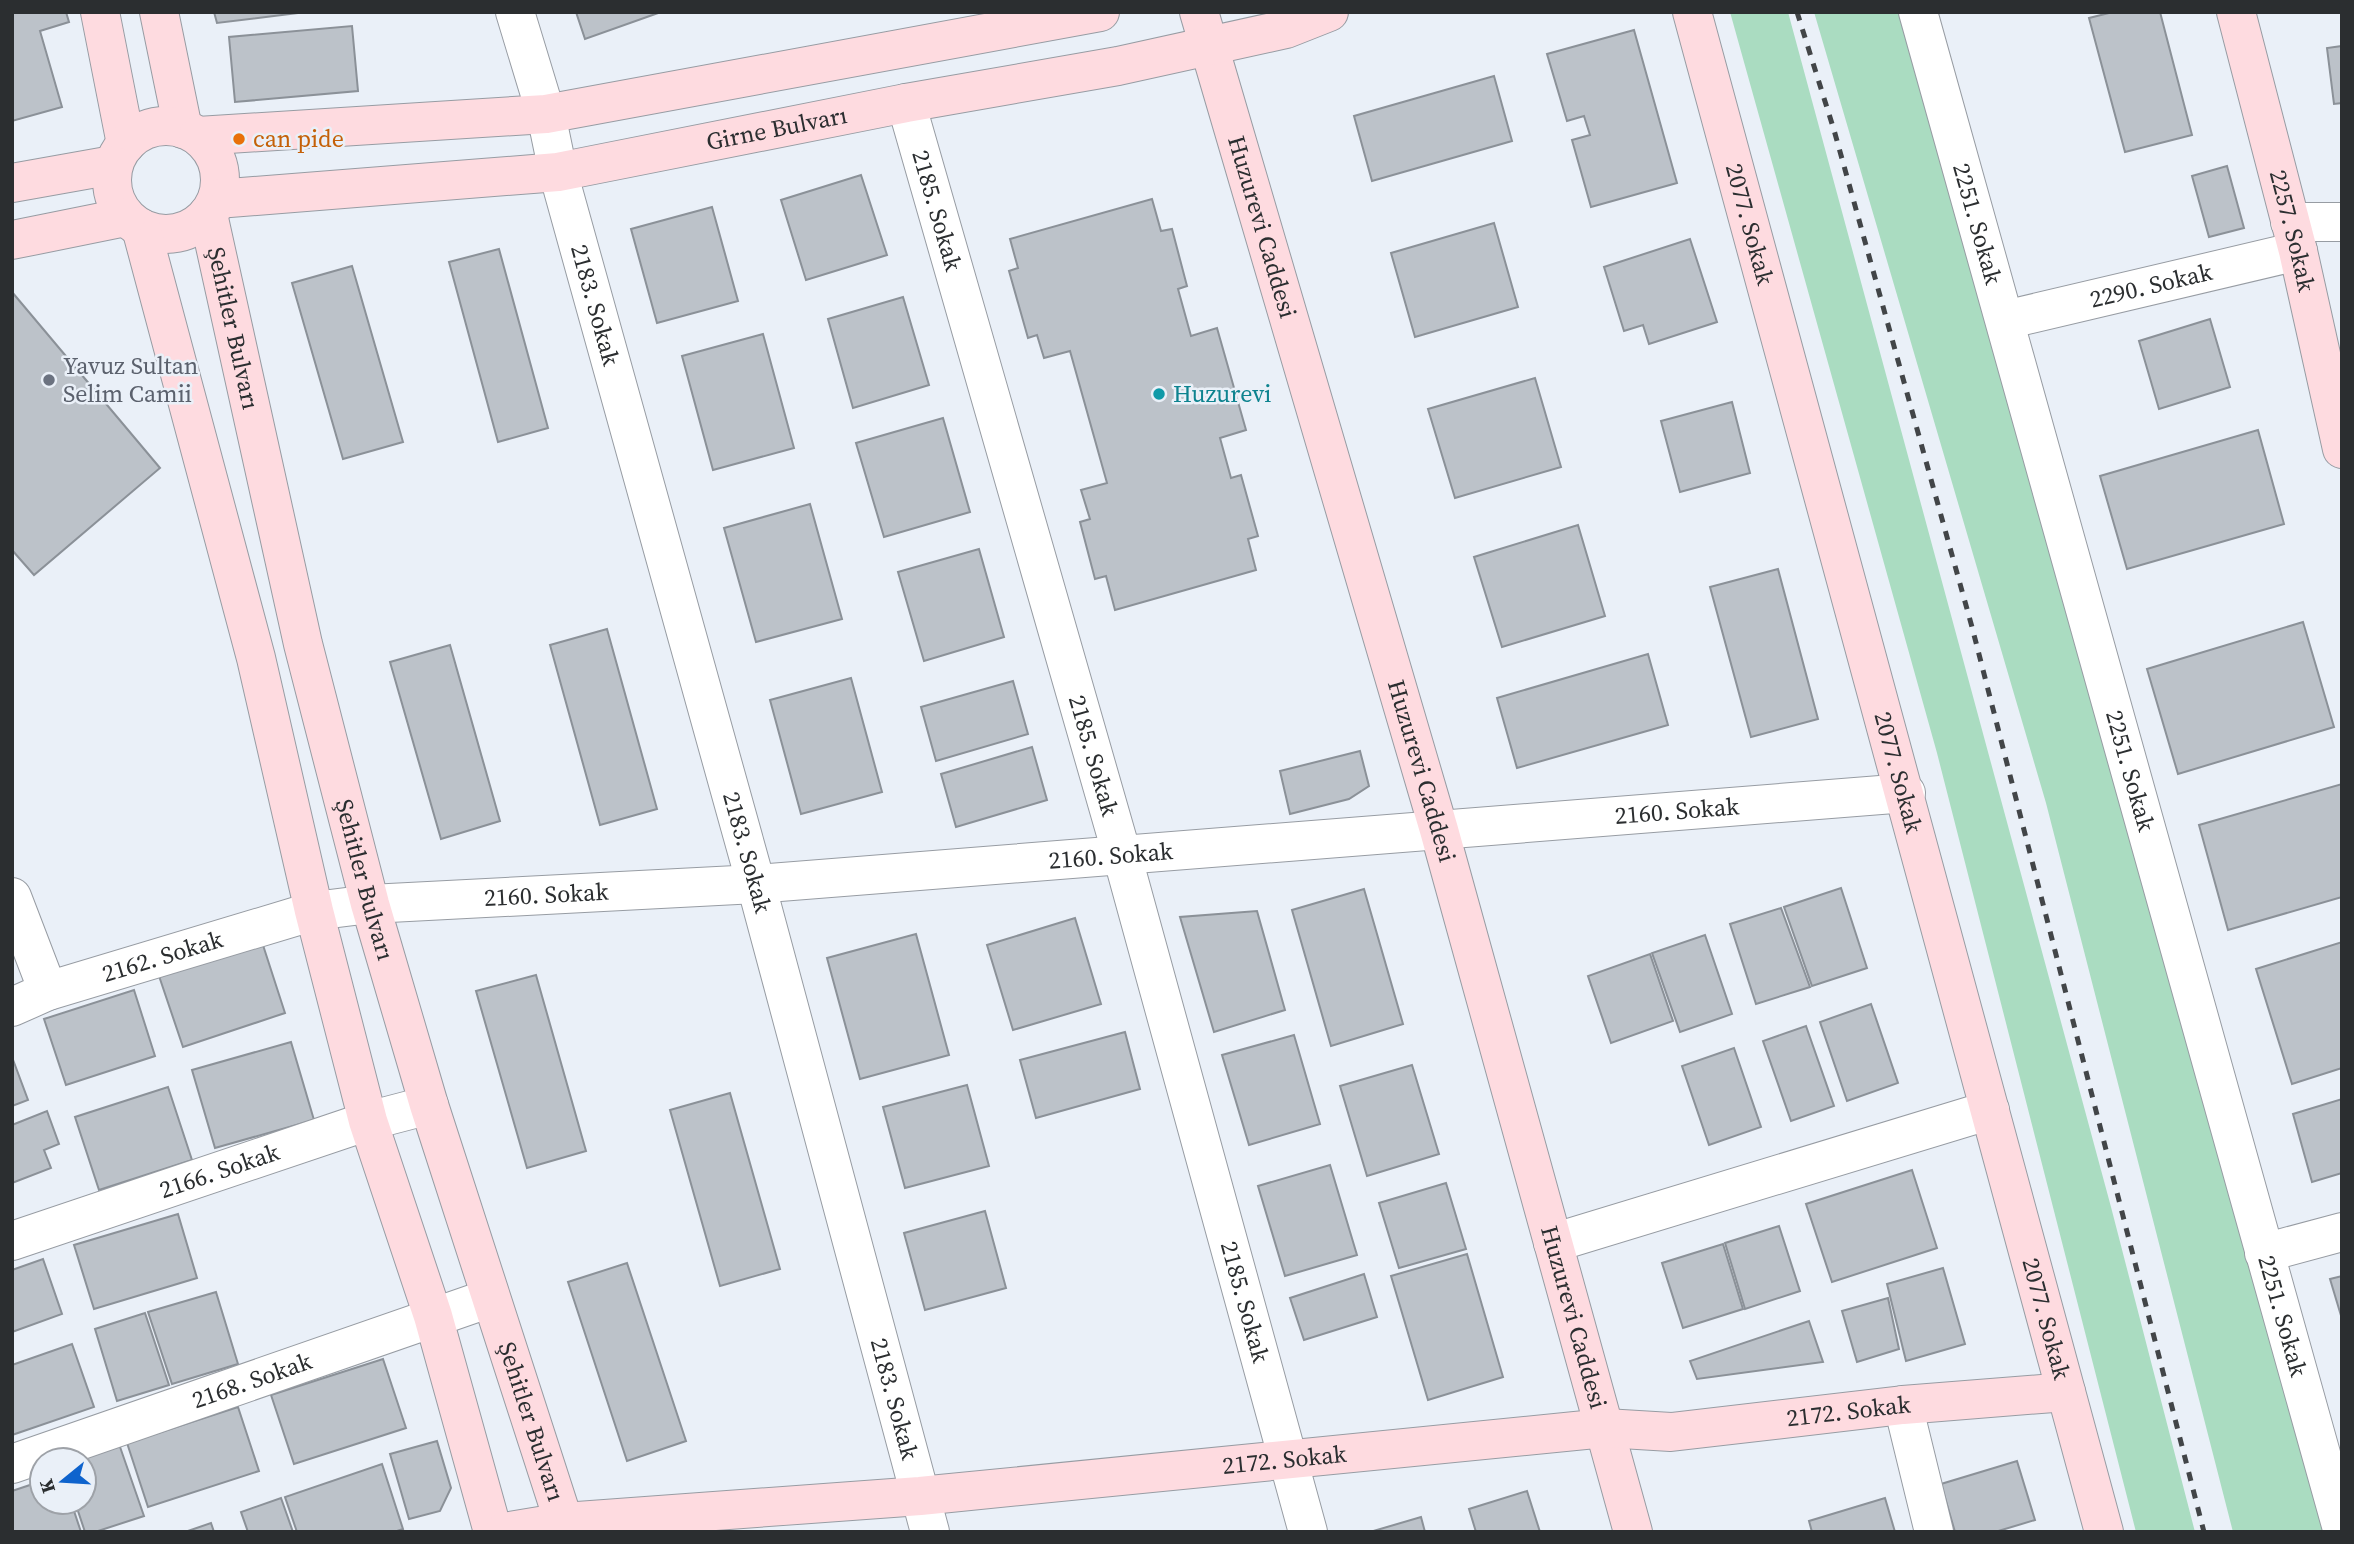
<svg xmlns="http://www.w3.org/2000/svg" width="2354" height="1544" font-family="'Source Serif 4',serif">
	<rect width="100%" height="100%" fill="#eaf0f8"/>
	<g fill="#aadcc1">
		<path d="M 1730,12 L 1788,12 L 2111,1207 L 2195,1532 L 2136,1532 L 1937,753 Z"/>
		<path d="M 1814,12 L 1898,12 L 2223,1133 L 2326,1532 L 2233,1532 L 2046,803 Z"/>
	</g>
	<g fill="#bcc2c9" stroke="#8b9198" stroke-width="2">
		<path d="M 12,12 L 66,12 L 69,22 L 40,31 L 62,107 L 12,121 Z"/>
		<path d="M 214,12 L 306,12 L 217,23 Z"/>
		<path d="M 576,12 L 661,12 L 585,39 Z"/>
		<path d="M 2113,12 L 2160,12 L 2192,135 L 2125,152 L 2089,18 Z"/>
		<path d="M 352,26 L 358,91 L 235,102 L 229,37 Z"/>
		<path d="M 1634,30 L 1677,183 L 1591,207 L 1572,140 L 1590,135 L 1584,116 L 1567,121 L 1547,54 Z"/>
		<path d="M 2342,46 L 2342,103 L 2334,104 L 2327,48 Z"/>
		<path d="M 1494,76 L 1512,141 L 1372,181 L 1354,116 Z"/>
		<path d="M 2227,166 L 2244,228 L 2209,237 L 2192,176 Z"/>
		<path d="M 861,175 L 887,255 L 806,280 L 781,200 Z"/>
		<path d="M 1152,199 L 1161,231 L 1172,229 L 1187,286 L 1178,289 L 1191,336 L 1217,328 L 1246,430 L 1220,438 L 1231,478 L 1241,475 L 1258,536 L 1248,539 L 1256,570 L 1115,610 L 1106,576 L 1095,579 L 1080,522 L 1090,519 L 1081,490 L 1107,483 L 1070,351 L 1044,358 L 1037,335 L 1028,338 L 1009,271 L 1018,268 L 1010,239 Z"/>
		<path d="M 712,207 L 738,301 L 657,323 L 631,229 Z"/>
		<path d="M 1494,223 L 1518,307 L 1415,337 L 1391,253 Z"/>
		<path d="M 1690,239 L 1717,322 L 1649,344 L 1643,325 L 1624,331 L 1604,267 Z"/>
		<path d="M 499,249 L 548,428 L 498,442 L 449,262 Z"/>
		<path d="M 352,266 L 403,442 L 343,459 L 292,283 Z"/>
		<path d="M 12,292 L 160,468 L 34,575 L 12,550 Z"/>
		<path d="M 903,297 L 929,385 L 853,408 L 828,319 Z"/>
		<path d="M 2210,319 L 2230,387 L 2159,409 L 2139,341 Z"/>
		<path d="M 763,334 L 794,448 L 713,470 L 682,356 Z"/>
		<path d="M 1535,378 L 1561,467 L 1455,498 L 1428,409 Z"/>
		<path d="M 1732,402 L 1750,473 L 1680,492 L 1661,421 Z"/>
		<path d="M 943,418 L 970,512 L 884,537 L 856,443 Z"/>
		<path d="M 2258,430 L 2284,524 L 2127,569 L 2100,476 Z"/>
		<path d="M 810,504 L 842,619 L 756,642 L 724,528 Z"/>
		<path d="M 1578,525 L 1605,616 L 1502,647 L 1474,557 Z"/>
		<path d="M 979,549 L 1004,637 L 924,661 L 898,572 Z"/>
		<path d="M 1778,569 L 1818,719 L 1751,737 L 1710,587 Z"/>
		<path d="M 2303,622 L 2334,727 L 2178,774 L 2147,669 Z"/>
		<path d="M 607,629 L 657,809 L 600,825 L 550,645 Z"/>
		<path d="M 450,645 L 500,821 L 441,839 L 390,662 Z"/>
		<path d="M 1648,654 L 1668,725 L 1517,768 L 1497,698 Z"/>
		<path d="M 851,678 L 882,792 L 801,814 L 770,700 Z"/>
		<path d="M 1013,681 L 1028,734 L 936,761 L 921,707 Z"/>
		<path d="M 1032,747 L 1047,800 L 956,827 L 941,774 Z"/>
		<path d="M 1360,751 L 1369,786 L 1349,799 L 1290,814 L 1280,771 Z"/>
		<path d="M 2342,784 L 2342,897 L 2228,930 L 2199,825 Z"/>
		<path d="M 1841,888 L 1867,968 L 1812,986 L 1784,907 Z"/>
		<path d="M 1364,889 L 1403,1024 L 1331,1046 L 1292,910 Z"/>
		<path d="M 1781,908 L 1810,987 L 1756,1004 L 1730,924 Z"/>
		<path d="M 1257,911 L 1285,1010 L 1214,1032 L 1180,917 Z"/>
		<path d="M 1075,918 L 1101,1004 L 1013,1030 L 987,945 Z"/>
		<path d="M 916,934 L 949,1055 L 860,1079 L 827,958 Z"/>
		<path d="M 1705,935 L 1732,1014 L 1680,1032 L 1652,953 Z"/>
		<path d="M 262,942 L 285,1013 L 183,1047 L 159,976 Z"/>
		<path d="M 2342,942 L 2342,1068 L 2292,1084 L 2256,969 Z"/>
		<path d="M 1650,954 L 1673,1021 L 1611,1043 L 1588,976 Z"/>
		<path d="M 536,975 L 586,1151 L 527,1168 L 476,991 Z"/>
		<path d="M 134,990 L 155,1056 L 66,1085 L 44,1019 Z"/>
		<path d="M 1871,1004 L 1898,1083 L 1847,1101 L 1820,1022 Z"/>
		<path d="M 1806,1026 L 1834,1106 L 1791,1121 L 1763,1041 Z"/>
		<path d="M 1125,1032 L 1140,1089 L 1036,1118 L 1020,1060 Z"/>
		<path d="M 1294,1035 L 1320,1124 L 1249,1145 L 1222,1055 Z"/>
		<path d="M 291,1042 L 314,1120 L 215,1148 L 192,1070 Z"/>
		<path d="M 1734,1048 L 1761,1127 L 1709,1145 L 1682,1066 Z"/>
		<path d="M 12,1057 L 28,1100 L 12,1106 Z"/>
		<path d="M 1412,1065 L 1439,1154 L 1367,1176 L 1340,1086 Z"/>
		<path d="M 967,1085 L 989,1166 L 905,1188 L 883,1107 Z"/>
		<path d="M 168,1087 L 192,1160 L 99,1190 L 75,1117 Z"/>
		<path d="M 730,1093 L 780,1269 L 720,1286 L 670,1110 Z"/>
		<path d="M 2342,1099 L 2342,1173 L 2312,1182 L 2293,1114 Z"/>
		<path d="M 47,1111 L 59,1144 L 44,1150 L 51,1168 L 12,1183 L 12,1125 Z"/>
		<path d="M 1330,1165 L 1357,1255 L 1285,1276 L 1258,1186 Z"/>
		<path d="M 1912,1170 L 1937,1248 L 1832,1282 L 1806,1204 Z"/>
		<path d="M 1446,1183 L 1466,1249 L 1399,1268 L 1379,1203 Z"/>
		<path d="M 985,1211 L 1006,1288 L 925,1310 L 904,1233 Z"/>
		<path d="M 178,1214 L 197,1278 L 94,1309 L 74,1245 Z"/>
		<path d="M 1779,1226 L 1800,1291 L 1745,1309 L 1725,1243 Z"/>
		<path d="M 1723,1244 L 1743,1309 L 1683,1328 L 1662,1263 Z"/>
		<path d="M 1467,1254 L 1503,1377 L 1428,1400 L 1391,1276 Z"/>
		<path d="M 43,1259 L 62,1314 L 12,1332 L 12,1270 Z"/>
		<path d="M 627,1263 L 686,1441 L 627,1461 L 568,1282 Z"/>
		<path d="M 1943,1268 L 1965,1344 L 1906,1361 L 1887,1284 Z"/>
		<path d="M 1364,1274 L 1377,1317 L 1304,1340 L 1290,1298 Z"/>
		<path d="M 2342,1276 L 2342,1319 L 2330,1279 Z"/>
		<path d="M 216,1292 L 238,1364 L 172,1384 L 148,1312 Z"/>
		<path d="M 1888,1298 L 1899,1349 L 1857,1362 L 1842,1311 Z"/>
		<path d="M 145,1313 L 169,1385 L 117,1401 L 95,1329 Z"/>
		<path d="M 1809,1321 L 1823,1362 L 1697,1379 L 1690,1361 Z"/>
		<path d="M 72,1344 L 94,1407 L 12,1435 L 12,1365 Z"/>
		<path d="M 383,1359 L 406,1428 L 294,1464 L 271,1395 Z"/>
		<path d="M 238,1407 L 259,1471 L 148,1507 L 127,1443 Z"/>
		<path d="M 437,1441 L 451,1488 L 440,1511 L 409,1519 L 390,1454 Z"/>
		<path d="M 119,1444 L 144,1516 L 95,1532 L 85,1532 L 75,1502 L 84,1502 L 84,1460 L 71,1460 Z"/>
		<path d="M 2017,1461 L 2035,1520 L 1995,1532 L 1955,1532 L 1941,1484 Z"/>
		<path d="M 382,1464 L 403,1529 L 394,1532 L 297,1532 L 285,1497 Z"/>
		<path d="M 42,1481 L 42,1502 L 71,1502 L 81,1532 L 13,1532 L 12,1491 Z"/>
		<path d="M 1527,1491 L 1540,1532 L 1476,1532 L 1469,1509 Z"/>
		<path d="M 281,1498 L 293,1532 L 248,1532 L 241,1512 Z"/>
		<path d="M 1885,1498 L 1895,1532 L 1812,1532 L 1809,1521 Z"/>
		<path d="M 1421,1517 L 1425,1532 L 1370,1532 Z"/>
		<path d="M 211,1523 L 214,1532 L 185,1532 Z"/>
	</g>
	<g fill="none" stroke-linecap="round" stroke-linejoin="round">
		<g stroke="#979ca3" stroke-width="40">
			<g id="street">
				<path id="s1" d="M 515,12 L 546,114 L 558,172 L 756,884 L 930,1532"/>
				<path id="s2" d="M 1918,12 L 2342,1529"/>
				<path id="s3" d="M 906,103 L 1122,855 L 1308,1532"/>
				<path d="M 2290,222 L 2342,222"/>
				<path id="s4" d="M 2005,320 L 2298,251"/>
				<path d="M 12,897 L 48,991"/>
				<path id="s5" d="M 12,1007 L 48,991 L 314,911 L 370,904 L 756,884 L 1906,793"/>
				<path id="s6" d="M 12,1241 L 368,1121 L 429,1105"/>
				<path d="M 1553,1243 L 1990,1110"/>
				<path d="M 2264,1253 L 2342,1232"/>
				<path d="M 1903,1405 L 1934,1532"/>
				<path id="s7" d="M 12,1464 L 490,1298"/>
			</g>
		</g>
		<g stroke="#979ca3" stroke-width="40">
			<g id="secondary">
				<path d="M 100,12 L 126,144"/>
				<path d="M 159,12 L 183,129"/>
				<path id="s8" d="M 1199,12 L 1439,830 L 1633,1532"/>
				<path id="s9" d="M 1692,12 L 2104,1532"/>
				<path id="s10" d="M 2236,12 L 2298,251 L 2342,449"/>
				<circle cx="166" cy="180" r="54"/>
				<path d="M 198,136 L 546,114 L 1100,12"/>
				<path d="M 12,183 L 113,165"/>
				<path id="s11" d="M 217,199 L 558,172 L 906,103 L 1118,66 L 1286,29 L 1329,12"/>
				<path id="s12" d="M 208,214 L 303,644 L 370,904 L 429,1105 L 567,1532"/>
				<path d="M 141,228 L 256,658 L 314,911 L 368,1121 L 433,1316 L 493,1532"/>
				<path d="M 12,240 L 126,217"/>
				<path id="s13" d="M 504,1532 L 564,1522 L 920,1496 L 1605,1428 L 1671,1432 L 1903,1405 L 2066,1392"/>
			</g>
		</g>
		<use href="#street" stroke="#fff" stroke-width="38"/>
		<use href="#secondary" stroke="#fedbe0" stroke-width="38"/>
		<path stroke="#424548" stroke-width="5" stroke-dasharray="9 9" stroke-linecap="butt" d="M 1797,12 L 1834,130 L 1972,627 L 2204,1532"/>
	</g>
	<circle fill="#e8710a" stroke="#eaf0f8" stroke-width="2.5" cx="239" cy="139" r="7"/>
	<circle fill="#6b7280" stroke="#eaf0f8" stroke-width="2.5" cx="49" cy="380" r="7"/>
	<circle fill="#0f9aa8" stroke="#eaf0f8" stroke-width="2.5" cx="1159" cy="394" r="7"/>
	<g text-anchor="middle" stroke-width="5" stroke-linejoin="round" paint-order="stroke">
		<g font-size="24" fill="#2b2e30" stroke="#eaf0f8">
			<text dy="8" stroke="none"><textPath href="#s11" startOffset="565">Girne Bulvarı</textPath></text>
			<text dy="8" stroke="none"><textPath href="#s3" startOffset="112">2185. Sokak</textPath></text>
			<text dy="8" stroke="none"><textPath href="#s9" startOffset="220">2077. Sokak</textPath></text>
			<text dy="8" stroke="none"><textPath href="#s2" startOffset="220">2251. Sokak</textPath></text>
			<text dy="8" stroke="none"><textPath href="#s8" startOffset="224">Huzurevi Caddesi</textPath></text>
			<text dy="8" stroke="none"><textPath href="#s10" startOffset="226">2257. Sokak</textPath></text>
			<text dy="8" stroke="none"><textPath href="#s4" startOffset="150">2290. Sokak</textPath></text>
			<text dy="8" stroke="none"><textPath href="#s1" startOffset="304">2183. Sokak</textPath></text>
			<text dy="8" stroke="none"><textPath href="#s12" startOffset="117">Şehitler Bulvarı</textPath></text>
			<text dy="8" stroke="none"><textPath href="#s3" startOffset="679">2185. Sokak</textPath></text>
			<text dy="8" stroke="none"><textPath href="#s8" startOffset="791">Huzurevi Caddesi</textPath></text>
			<text dy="8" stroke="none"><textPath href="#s9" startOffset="788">2077. Sokak</textPath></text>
			<text dy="8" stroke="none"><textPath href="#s2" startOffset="788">2251. Sokak</textPath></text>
			<text dy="8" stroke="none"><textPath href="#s5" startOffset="1684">2160. Sokak</textPath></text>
			<text dy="8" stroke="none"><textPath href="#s1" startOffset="872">2183. Sokak</textPath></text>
			<text dy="8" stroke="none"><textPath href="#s5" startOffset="1116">2160. Sokak</textPath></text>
			<text dy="8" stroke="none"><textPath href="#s12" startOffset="684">Şehitler Bulvarı</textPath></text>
			<text dy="8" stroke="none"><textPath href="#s5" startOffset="550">2160. Sokak</textPath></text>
			<text dy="8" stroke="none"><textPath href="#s5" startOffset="159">2162. Sokak</textPath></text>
			<text dy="8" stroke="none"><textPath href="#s6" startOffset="219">2166. Sokak</textPath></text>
			<text dy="8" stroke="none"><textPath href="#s3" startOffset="1246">2185. Sokak</textPath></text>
			<text dy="8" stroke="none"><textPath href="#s8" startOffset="1358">Huzurevi Caddesi</textPath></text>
			<text dy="8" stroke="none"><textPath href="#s2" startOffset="1354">2251. Sokak</textPath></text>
			<text dy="8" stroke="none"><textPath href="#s9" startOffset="1354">2077. Sokak</textPath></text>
			<text dy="8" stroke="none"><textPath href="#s7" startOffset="254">2168. Sokak</textPath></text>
			<text dy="8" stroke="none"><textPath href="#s1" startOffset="1438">2183. Sokak</textPath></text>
			<text dy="8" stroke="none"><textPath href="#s13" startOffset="1351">2172. Sokak</textPath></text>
			<text dy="8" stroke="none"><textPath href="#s12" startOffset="1251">Şehitler Bulvarı</textPath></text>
			<text dy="8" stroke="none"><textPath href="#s13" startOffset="784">2172. Sokak</textPath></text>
		</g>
		<g font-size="24" fill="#c56008" stroke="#eaf0f8" text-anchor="start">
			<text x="253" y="147">can pide</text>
		</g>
		<g font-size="24" fill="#5b616d" stroke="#eaf0f8" text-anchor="start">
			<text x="63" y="374">Yavuz Sultan<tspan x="63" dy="28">Selim Camii</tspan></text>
		</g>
		<g font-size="24" fill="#0d838f" stroke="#eaf0f8" text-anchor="start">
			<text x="1173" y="402">Huzurevi</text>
		</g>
	</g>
	<rect width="2354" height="1544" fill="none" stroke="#2b2e30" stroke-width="28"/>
	<g transform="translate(63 1481) rotate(252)"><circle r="33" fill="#eaf0f8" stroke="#9ea2a8" stroke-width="2"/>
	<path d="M0-5L12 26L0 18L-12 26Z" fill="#0e63cd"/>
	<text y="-10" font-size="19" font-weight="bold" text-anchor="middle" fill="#2b2e30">K</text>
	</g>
</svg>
